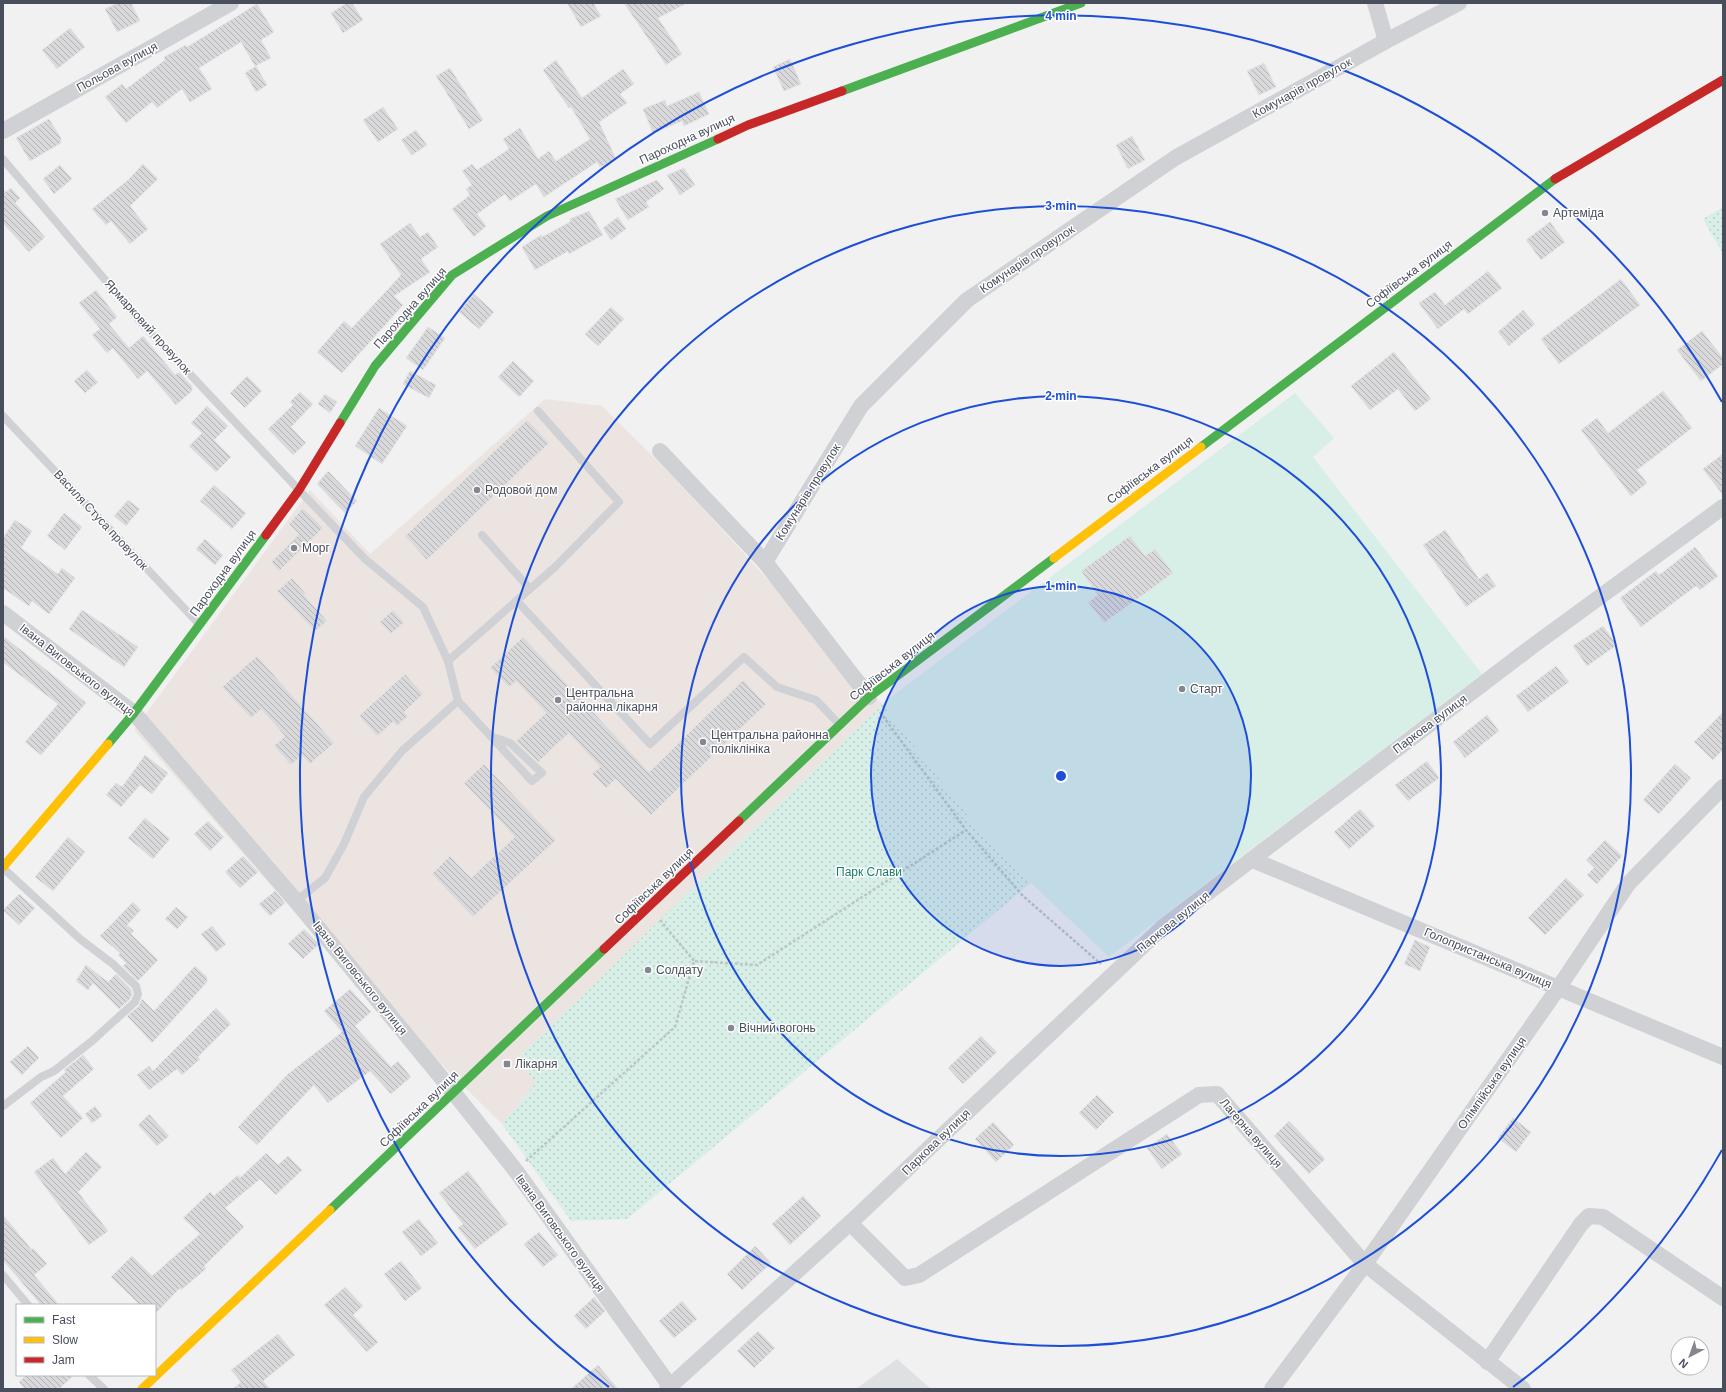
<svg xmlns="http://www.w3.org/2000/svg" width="1726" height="1392" font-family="Arial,sans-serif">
	<defs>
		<pattern id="grass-dots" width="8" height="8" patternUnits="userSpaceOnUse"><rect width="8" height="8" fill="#d7efe7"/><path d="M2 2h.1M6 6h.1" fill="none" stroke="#bacfc9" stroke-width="1.8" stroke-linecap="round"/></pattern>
		<pattern id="building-back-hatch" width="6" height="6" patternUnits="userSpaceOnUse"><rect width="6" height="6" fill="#d9d9db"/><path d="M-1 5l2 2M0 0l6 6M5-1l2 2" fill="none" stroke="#b2b2b5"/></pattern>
	</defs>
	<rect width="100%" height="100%" fill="#f1f1f1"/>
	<path fill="#dfe0e1" d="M 897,1359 L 931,1389 L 856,1389 Z"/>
	<path fill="#ece4e1" d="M 545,399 L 602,406 L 673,476 L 882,704 L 518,1058 L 536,1083 L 502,1124 L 340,964 L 134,730 L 310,490 L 370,554 Z"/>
	<g fill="url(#grass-dots)">
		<path d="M 1723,207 L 1723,254 L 1703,219 Z"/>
		<path d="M 882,704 L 989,843 L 1031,883 L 627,1219 L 571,1221 L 502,1124 L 536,1083 L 518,1058 Z"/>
	</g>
	<path fill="#d7efe7" d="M 1295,393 L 1334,438 L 1313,457 L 1482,674 L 1109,957 L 989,843 L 882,704 Z"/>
	<g fill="url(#building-back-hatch)" stroke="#e2e3e4">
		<path d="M 118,3 L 131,3 L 140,21 L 117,32 L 105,9 Z"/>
		<path d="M 347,3 L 352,3 L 363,20 L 343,33 L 331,13 Z"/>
		<path d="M 567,3 L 593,3 L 601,16 L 581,27 Z"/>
		<path d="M 624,3 L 687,3 L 658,18 L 682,54 L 666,65 Z"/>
		<path d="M 257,4 L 274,32 L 261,40 L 271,58 L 255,66 L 241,42 L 199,68 L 212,89 L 190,102 L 182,89 L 157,108 L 152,102 L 126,123 L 105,97 L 122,84 L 126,89 L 165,60 L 164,57 L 186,45 L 187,47 Z"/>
		<path d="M 70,28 L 85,47 L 57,69 L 42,50 Z"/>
		<path d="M 790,59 L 801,84 L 784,91 L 773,67 Z"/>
		<path d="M 556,60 L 582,98 L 623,69 L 634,84 L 620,94 L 627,103 L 599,122 L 616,159 L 600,167 L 597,162 L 544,197 L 536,184 L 510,201 L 505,194 L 477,214 L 486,226 L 474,237 L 452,209 L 470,195 L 466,189 L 472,185 L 462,171 L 472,164 L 477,170 L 509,149 L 503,139 L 520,128 L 538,159 L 549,151 L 556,161 L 590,139 L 571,107 L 569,108 L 543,70 Z"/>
		<path d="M 1264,63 L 1276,87 L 1259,95 L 1247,71 Z"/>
		<path d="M 256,66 L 267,85 L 256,92 L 245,73 Z"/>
		<path d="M 450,68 L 483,120 L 469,129 L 436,76 Z"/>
		<path d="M 699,92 L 709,114 L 684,126 L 682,121 L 653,133 L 643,109 L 665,100 L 667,106 Z"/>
		<path d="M 383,107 L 398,129 L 378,142 L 363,120 Z"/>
		<path d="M 49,119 L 61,138 L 61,143 L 30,161 L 16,138 Z"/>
		<path d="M 416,130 L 427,145 L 412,155 L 401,140 Z"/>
		<path d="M 1132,136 L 1145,160 L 1128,169 L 1116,145 Z"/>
		<path d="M 143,164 L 158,179 L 130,206 L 148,229 L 130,244 L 111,221 L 106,225 L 92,209 L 128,180 Z"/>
		<path d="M 60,165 L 72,179 L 54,194 L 43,179 Z"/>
		<path d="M 684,168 L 695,185 L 680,195 L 667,175 Z"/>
		<path d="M 657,180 L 664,189 L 646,202 L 649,207 L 628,220 L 615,199 Z"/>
		<path d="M 11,188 L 20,198 L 15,203 L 45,237 L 29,252 L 3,223 L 3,189 L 6,192 Z"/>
		<path d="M 589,211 L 603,235 L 569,254 L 568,251 L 535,270 L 522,247 L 541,235 L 542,237 L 570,222 L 570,219 Z"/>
		<path d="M 618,217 L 626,229 L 611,240 L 603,228 Z"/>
		<path d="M 1550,222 L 1565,242 L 1541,260 L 1526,240 Z"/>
		<path d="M 410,223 L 420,237 L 428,232 L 438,247 L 421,259 L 430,272 L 394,296 L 403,305 L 342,373 L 317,352 L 344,321 L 352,328 L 401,275 L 380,244 Z"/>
		<path d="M 1488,271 L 1502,288 L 1468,314 L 1464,309 L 1438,329 L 1419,303 L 1435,292 L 1445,305 Z"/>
		<path d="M 1621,279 L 1640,305 L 1559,364 L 1541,339 Z"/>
		<path d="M 96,290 L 117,317 L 109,324 L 129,348 L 143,336 L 175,375 L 179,372 L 192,386 L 192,391 L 176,405 L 147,371 L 138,379 L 113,348 L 107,353 L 92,335 L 100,329 L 79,303 Z"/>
		<path d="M 474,294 L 494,312 L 479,329 L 459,312 Z"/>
		<path d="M 611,307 L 624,319 L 598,346 L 585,334 Z"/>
		<path d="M 1523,310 L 1535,324 L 1509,346 L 1498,332 Z"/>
		<path d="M 428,327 L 445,338 L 423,370 L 406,358 Z"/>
		<path d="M 1702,331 L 1723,358 L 1723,364 L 1701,381 L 1677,350 Z"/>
		<path d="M 1394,352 L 1431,399 L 1415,411 L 1398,389 L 1370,410 L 1351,386 Z"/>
		<path d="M 513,361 L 534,381 L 519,397 L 498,377 Z"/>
		<path d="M 87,370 L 98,382 L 85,393 L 74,381 Z"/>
		<path d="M 410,371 L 436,385 L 429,398 L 403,384 Z"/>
		<path d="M 247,376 L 262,391 L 245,408 L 230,393 Z"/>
		<path d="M 1663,391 L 1692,428 L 1637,470 L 1647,483 L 1631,496 L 1581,430 L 1597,418 L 1608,433 Z"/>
		<path d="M 300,392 L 313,404 L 291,427 L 306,443 L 293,455 L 268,429 L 293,405 L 290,402 Z"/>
		<path d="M 325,394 L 337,402 L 330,413 L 318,404 Z"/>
		<path d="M 207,406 L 228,426 L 214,440 L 231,457 L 216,472 L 189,446 L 202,433 L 191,423 Z"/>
		<path d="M 379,408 L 407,426 L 382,464 L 355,446 Z"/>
		<path d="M 527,420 L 549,443 L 427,560 L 405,536 Z"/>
		<path d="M 1723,454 L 1723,495 L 1703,469 Z"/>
		<path d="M 328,471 L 357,501 L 345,513 L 317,484 Z"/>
		<path d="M 214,485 L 246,513 L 232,529 L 200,501 Z"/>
		<path d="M 128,500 L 140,509 L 126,526 L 114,516 Z"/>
		<path d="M 303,508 L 323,528 L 279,571 L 271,562 L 299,534 L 289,524 Z"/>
		<path d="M 64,513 L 82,527 L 65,550 L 47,536 Z"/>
		<path d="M 15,520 L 32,531 L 21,548 L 58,574 L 62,568 L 75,578 L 49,614 L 32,601 L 29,606 L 3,588 L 3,538 Z"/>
		<path d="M 1445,530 L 1479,579 L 1487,573 L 1496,586 L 1466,607 L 1423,545 Z"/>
		<path d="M 1130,536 L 1145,556 L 1155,549 L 1173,573 L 1104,623 L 1088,602 L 1098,595 L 1081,571 Z"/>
		<path d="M 205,539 L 223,555 L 215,565 L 196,549 Z"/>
		<path d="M 1695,547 L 1718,576 L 1700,590 L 1696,586 L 1641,627 L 1620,598 L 1656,571 L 1659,575 Z"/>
		<path d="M 292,578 L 306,594 L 304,595 L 327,621 L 315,631 L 277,591 Z"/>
		<path d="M 82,610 L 138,647 L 124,667 L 69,629 Z"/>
		<path d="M 393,610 L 404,622 L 391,634 L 380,622 Z"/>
		<path d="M 1603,626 L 1617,645 L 1587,666 L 1573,646 Z"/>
		<path d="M 3,636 L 58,679 L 86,703 L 41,755 L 25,742 L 58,704 L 3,662 Z"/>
		<path d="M 523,637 L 649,772 L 743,680 L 766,704 L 651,815 L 616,779 L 606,788 L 592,774 L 600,767 L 569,733 L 538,762 L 516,741 L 546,713 L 516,681 L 509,687 L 490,668 Z"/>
		<path d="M 257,656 L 334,743 L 310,764 L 302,755 L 291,765 L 274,746 L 285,736 L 261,709 L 251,718 L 222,687 Z"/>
		<path d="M 1556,666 L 1569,682 L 1528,712 L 1516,696 Z"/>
		<path d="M 405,674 L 423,694 L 404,712 L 408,716 L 397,726 L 393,722 L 377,736 L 359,716 Z"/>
		<path d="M 1723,712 L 1723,750 L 1713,760 L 1694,742 Z"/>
		<path d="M 1487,715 L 1499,731 L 1465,758 L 1453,742 Z"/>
		<path d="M 145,755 L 168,773 L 152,794 L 140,785 L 121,807 L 106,795 L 116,783 L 122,787 Z"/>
		<path d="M 1427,761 L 1439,778 L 1408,801 L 1395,785 Z"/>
		<path d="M 484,764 L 556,840 L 473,917 L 432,874 L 450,856 L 471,878 L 515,837 L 464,783 Z"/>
		<path d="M 1675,764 L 1691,778 L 1659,814 L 1643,800 Z"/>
		<path d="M 1360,809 L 1375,826 L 1349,849 L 1334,832 Z"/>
		<path d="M 145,818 L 170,839 L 153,859 L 128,838 Z"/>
		<path d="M 208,821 L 224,837 L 210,851 L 194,834 Z"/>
		<path d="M 68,837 L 85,852 L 53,891 L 35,877 Z"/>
		<path d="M 1605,840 L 1622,856 L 1597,884 L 1587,875 L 1594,868 L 1586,860 Z"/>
		<path d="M 243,856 L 258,872 L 240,888 L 225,872 Z"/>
		<path d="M 1566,878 L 1584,895 L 1545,935 L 1528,918 Z"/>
		<path d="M 275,891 L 285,903 L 270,916 L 259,904 Z"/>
		<path d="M 19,894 L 35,908 L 19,925 L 3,910 Z"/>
		<path d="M 133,902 L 141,910 L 127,925 L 134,931 L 131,934 L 158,960 L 138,981 L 123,966 L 126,963 L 118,955 L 120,953 L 100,936 Z"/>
		<path d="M 176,907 L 188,917 L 177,929 L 165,919 Z"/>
		<path d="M 212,926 L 226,944 L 216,952 L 201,934 Z"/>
		<path d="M 304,929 L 319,944 L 303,959 L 288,944 Z"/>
		<path d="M 1415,940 L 1430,947 L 1420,971 L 1404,964 Z"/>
		<path d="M 86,965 L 108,982 L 116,974 L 131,989 L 132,994 L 130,999 L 119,1009 L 93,983 L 88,990 L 76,981 Z"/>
		<path d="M 195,966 L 207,977 L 207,982 L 152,1043 L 127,1016 L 139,1006 L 142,999 L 154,1011 Z"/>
		<path d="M 350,989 L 371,1012 L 355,1026 L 391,1067 L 398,1061 L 411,1077 L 391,1094 L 370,1071 L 328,1103 L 314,1085 L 257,1145 L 238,1127 L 288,1074 L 342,1032 L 324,1011 Z"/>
		<path d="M 216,1008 L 231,1024 L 198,1057 L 200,1059 L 182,1075 L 177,1069 L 149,1090 L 137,1075 L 149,1066 L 153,1071 Z"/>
		<path d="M 981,1036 L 997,1052 L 963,1084 L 948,1068 Z"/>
		<path d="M 28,1046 L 39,1058 L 22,1075 L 10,1062 Z"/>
		<path d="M 83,1055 L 94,1069 L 63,1096 L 83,1118 L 61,1138 L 30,1103 L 66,1072 L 64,1070 Z"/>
		<path d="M 1097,1095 L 1114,1112 L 1096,1130 L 1079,1113 Z"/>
		<path d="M 95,1106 L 102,1116 L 92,1123 L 85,1114 Z"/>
		<path d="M 149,1114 L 169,1136 L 157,1146 L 138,1125 Z"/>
		<path d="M 1513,1118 L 1531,1132 L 1516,1152 L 1498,1138 Z"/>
		<path d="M 1289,1121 L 1325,1159 L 1309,1174 L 1274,1136 Z"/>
		<path d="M 993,1122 L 1014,1145 L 996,1162 L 975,1139 Z"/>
		<path d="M 1167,1134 L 1182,1154 L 1162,1169 L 1147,1148 Z"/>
		<path d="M 86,1152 L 102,1167 L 78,1192 L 108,1231 L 89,1245 L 34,1172 L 53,1158 L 65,1174 Z"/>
		<path d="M 266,1153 L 278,1165 L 288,1156 L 302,1170 L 276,1195 L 260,1179 L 225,1208 L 244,1227 L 204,1266 L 206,1269 L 181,1290 L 180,1288 L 155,1314 L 155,1305 L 140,1305 L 111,1277 L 132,1256 L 152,1276 L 200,1234 L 183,1218 L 210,1192 L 214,1196 L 238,1175 L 240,1178 Z"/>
		<path d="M 468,1171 L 508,1224 L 475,1249 L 458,1228 L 463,1224 L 439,1193 Z"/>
		<path d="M 803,1196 L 821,1216 L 790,1245 L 772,1224 Z"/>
		<path d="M 3,1215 L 32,1250 L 33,1248 L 47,1264 L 34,1275 L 59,1305 L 41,1305 L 3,1260 Z"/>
		<path d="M 419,1219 L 438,1243 L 421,1256 L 402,1232 Z"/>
		<path d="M 539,1232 L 558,1255 L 543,1267 L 524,1244 Z"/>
		<path d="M 755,1246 L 771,1263 L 742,1290 L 727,1274 Z"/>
		<path d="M 401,1261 L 422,1288 L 405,1301 L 384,1274 Z"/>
		<path d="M 345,1287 L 363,1306 L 353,1315 L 378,1342 L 367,1352 L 324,1305 Z"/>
		<path d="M 594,1297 L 605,1311 L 586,1329 L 574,1316 Z"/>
		<path d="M 682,1301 L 697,1319 L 674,1338 L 659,1321 Z"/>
		<path d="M 758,1331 L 775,1348 L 754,1368 L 737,1351 Z"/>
		<path d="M 278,1334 L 295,1355 L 263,1381 L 270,1389 L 233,1389 L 241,1382 L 231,1370 Z"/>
		<path d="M 598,1365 L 618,1389 L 571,1389 Z"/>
		<path d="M 26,1375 L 74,1375 L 59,1389 L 25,1389 L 19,1382 Z"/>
	</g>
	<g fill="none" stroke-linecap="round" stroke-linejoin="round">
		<g stroke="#bbc6c6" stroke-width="2.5" stroke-dasharray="3 2" stroke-linecap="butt">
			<path d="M 880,712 L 966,830 L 1023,896 L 1101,964"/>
			<path d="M 660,920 L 694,961"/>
			<path d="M 526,1161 L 675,1027 L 694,961 L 757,965 L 966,830"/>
		</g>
		<g stroke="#cfd1d4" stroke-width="8">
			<path d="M 3,159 L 139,320 L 299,490 L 365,559 L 423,607 L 448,661 L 458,701 L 402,751 L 364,797 L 344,844 L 325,878 L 296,901"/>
			<path d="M 3,416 L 199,624"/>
			<path d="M 482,535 L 530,589"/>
			<path d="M 517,601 L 650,744 L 744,657 L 777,687 L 816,700 L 840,725"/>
			<path d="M 448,661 L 555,567 L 619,502 L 538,411"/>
			<path d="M 458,701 L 532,781 L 542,773 L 510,743 L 493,737"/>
			<path d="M 3,868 L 80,939 L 113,964 L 136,986 L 138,994 L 135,1002 L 92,1041 L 54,1071 L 41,1077 L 3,1106"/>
			<path d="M 3,1275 L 28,1305"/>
			<path d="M 89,1375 L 104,1389"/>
		</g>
		<g stroke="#cfd1d4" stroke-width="16">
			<path d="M 1375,3 L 1386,41"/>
			<path d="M 3,131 L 231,3"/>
			<path d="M 660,451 L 765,562 L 869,697"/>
			<path d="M 765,562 L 861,406 L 967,300 L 1175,158 L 1386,41 L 1459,3"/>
			<path d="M 3,613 L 134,713 L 296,901 L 454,1093 L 516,1171 L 670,1386"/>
			<path d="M 1253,860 L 1723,1057"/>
			<path d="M 850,1223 L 905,1278 L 919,1275 L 1199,1095 L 1217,1094 L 1365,1264 L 1523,1389"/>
			<path d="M 1487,1362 L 1581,1224 L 1589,1216 L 1603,1217 L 1723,1298"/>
			<path d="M 667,1389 L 850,1223 L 1164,926 L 1534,645 L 1723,507"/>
			<path d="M 1272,1389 L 1365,1264 L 1559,987 L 1628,884 L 1723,787"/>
		</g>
		<g stroke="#4caf50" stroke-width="9">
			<path d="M 842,91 L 1081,3"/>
			<path d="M 340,423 L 375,366 L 452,275 L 547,216 L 718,139"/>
			<path d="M 1201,447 L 1555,179"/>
			<path d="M 108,744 L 134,713 L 266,535"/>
			<path d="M 739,821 L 869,697 L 1054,558"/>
			<path d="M 330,1210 L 604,949"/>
		</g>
		<g stroke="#ffc107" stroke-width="9">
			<path d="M 1054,558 L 1201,447"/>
			<path d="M 3,867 L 108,744"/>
			<path d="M 142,1389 L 330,1210"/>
		</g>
		<g stroke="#c62828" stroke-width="9">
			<path d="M 718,139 L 748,125 L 842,91"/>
			<path d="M 1555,179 L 1723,80"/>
			<path d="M 266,535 L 299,490 L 340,423"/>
			<path d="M 604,949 L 739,821"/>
		</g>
	</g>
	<circle cx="1061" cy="776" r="190" fill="#1d4ed8" fill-opacity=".12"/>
	<g fill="none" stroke="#1d4ed8" stroke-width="2">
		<circle cx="1061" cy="776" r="190"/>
		<circle cx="1061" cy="776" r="380"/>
		<circle cx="1061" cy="776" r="570"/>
		<path d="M1722 1150A760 760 0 0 1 1513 1387M609 1387A760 760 0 1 1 1722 402"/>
	</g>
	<g fill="#848791" stroke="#fff" stroke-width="1.5">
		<circle cx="1545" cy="213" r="4"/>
		<circle cx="477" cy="490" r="4"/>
		<circle cx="294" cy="548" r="4"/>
		<circle cx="1182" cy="689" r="4"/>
		<circle cx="558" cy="700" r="4"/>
		<circle cx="703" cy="742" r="4"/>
		<circle cx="648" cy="970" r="4"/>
		<circle cx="731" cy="1028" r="4"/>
		<rect x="503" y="1060" width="8" height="8" rx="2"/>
	</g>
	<g text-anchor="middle" stroke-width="3" stroke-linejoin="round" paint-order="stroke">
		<g font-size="12" fill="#494e5d" stroke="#fff">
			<text transform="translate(117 67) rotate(-29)" y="4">Польова вулиця</text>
			<text transform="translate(1302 88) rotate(-29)" y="4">Комунарів провулок</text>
			<text transform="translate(687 139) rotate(-25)" y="4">Пароходна вулиця</text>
			<text transform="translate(1027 259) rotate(-34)" y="4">Комунарів провулок</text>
			<text transform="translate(1409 274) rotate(-37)" y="4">Софіївська вулиця</text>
			<text transform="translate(410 308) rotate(-49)" y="4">Пароходна вулиця</text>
			<text transform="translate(148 327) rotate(48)" y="4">Ярмарковий провулок</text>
			<text transform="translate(1150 470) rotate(-37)" y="4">Софіївська вулиця</text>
			<text transform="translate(808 492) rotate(-58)" y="4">Комунарів провулок</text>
			<text transform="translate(101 520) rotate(47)" y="4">Василя Стуса провулок</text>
			<text transform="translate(223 573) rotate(-54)" y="4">Пароходна вулиця</text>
			<text transform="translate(892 666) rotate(-38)" y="4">Софіївська вулиця</text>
			<text transform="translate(77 670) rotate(38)" y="4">Івана Виговського вулиця</text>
			<text transform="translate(1430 724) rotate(-37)" y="4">Паркова вулиця</text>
			<text transform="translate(654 886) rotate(-44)" y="4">Софіївська вулиця</text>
			<text transform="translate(1173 922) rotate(-39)" y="4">Паркова вулиця</text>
			<text transform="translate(1488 958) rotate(23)" y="4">Голопристанська вулиця</text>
			<text transform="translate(360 978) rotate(51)" y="4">Івана Виговського вулиця</text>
			<text transform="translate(1492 1083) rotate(-55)" y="4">Олімпійська вулиця</text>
			<text transform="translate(419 1109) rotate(-44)" y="4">Софіївська вулиця</text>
			<text transform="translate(1251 1133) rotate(49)" y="4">Лагерна вулиця</text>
			<text transform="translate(936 1142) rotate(-44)" y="4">Паркова вулиця</text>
			<text transform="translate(560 1233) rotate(54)" y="4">Івана Виговського вулиця</text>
		</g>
		<g font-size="12" fill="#494e5d" stroke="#fff" text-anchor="start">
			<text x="1553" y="217">Артеміда</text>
			<text x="485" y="494">Родовой дом</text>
			<text x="302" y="552">Морг</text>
			<text x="1190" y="693">Старт</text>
			<text x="566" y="697">Центральна<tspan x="566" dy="14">районна лікарня</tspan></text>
			<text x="711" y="739">Центральна районна<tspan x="711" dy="14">поліклініка</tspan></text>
			<text x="656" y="974">Солдату</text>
			<text x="739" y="1032">Вічний вогонь</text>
			<text x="515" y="1068">Лікарня</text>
		</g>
		<g font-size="12" fill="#1b7d66" stroke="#fff">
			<text x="869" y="876">Парк Слави</text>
		</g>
	</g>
	<circle cx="1061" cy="776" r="6" fill="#1d4ed8" stroke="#fff" stroke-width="2"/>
	<g font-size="12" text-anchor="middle" font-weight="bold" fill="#1d4ed8" stroke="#fff" stroke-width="3" stroke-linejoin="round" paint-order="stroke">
		<text x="1061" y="20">4 min</text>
		<text x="1061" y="210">3 min</text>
		<text x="1061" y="400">2 min</text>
		<text x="1061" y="590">1 min</text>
	</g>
	<rect width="1726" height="1392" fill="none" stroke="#494e5d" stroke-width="8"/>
	<rect x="16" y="1304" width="140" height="72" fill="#ffffff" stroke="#b6b8be"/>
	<rect x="24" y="1317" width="20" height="6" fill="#4caf50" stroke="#b6b8be"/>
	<text x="52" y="1324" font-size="12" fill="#494e5d">Fast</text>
	<rect x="24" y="1337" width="20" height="6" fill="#ffc107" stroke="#b6b8be"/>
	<text x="52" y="1344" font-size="12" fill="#494e5d">Slow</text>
	<rect x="24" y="1357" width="20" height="6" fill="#c62828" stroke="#b6b8be"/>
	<text x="52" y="1364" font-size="12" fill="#494e5d">Jam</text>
	<g transform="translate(1690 1356) rotate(221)"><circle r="19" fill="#ffffff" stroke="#b6b8be"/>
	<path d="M0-3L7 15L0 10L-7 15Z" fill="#848791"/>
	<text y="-6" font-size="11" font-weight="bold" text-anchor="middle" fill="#494e5d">N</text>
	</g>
</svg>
